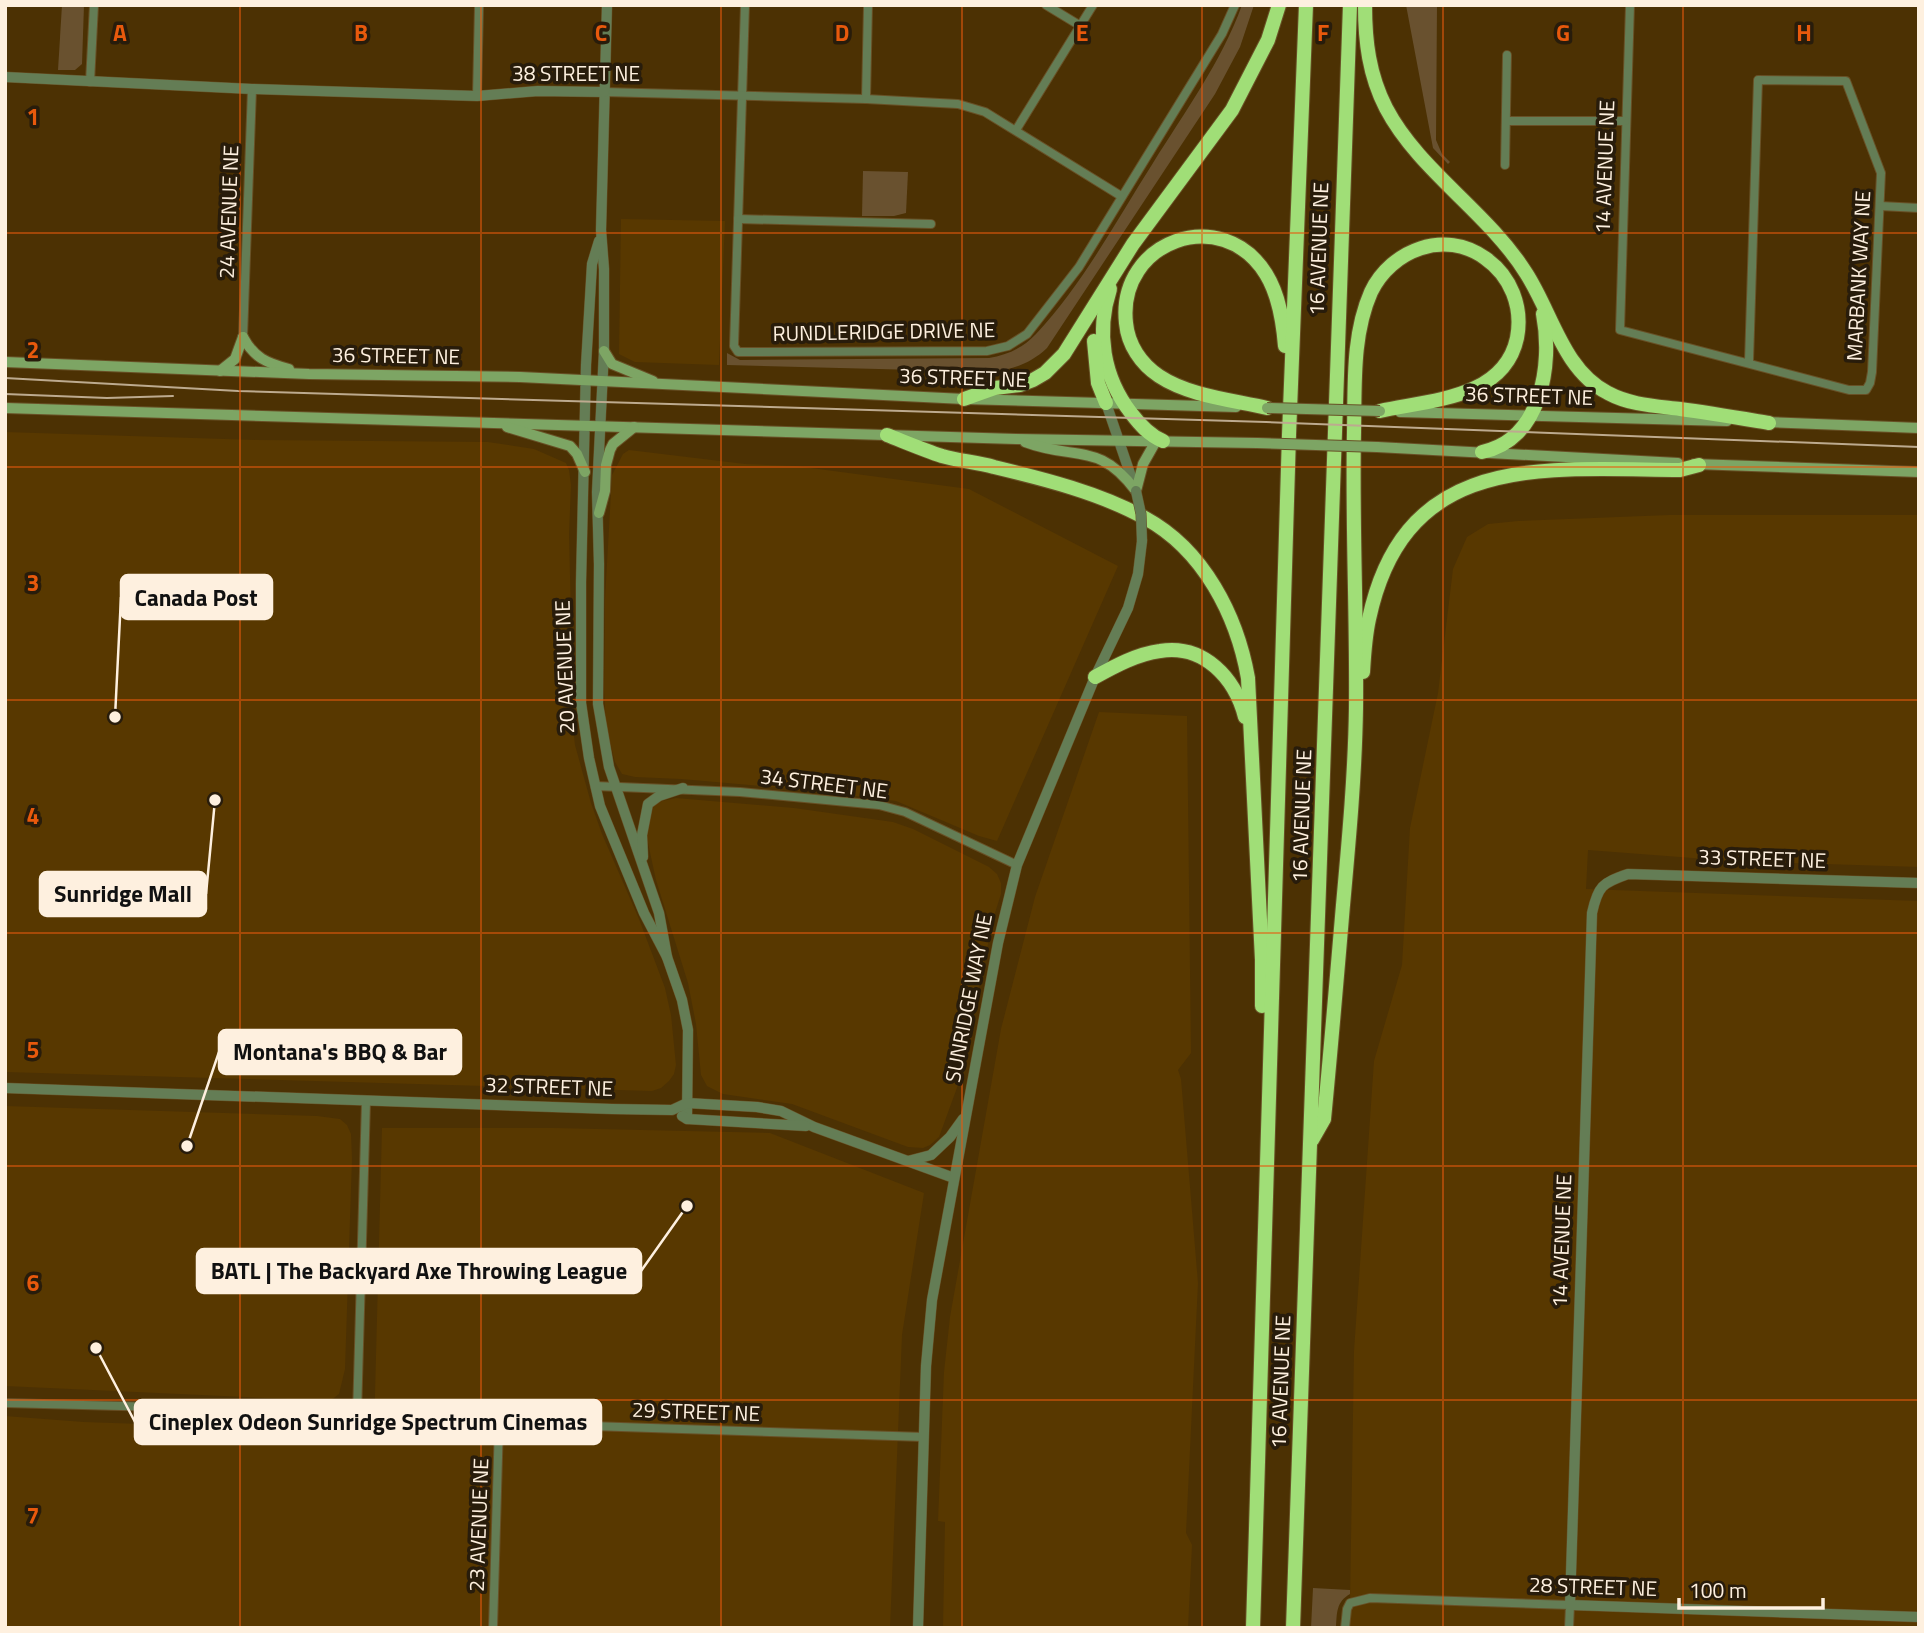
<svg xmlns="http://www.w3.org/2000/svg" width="1924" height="1633" font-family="'Titillium Web',sans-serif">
	<rect width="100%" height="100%" fill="#4c3103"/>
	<g fill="#583800">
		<path d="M 621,219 L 725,221 L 719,365 L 635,362 L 619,354 Z"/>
		<path d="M 5,432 L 259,440 L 488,442 L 534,449 L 566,463 L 569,470 L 571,485 L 569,534 L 571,617 L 569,693 L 575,745 L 591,803 L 602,834 L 639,919 L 665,988 L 671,1015 L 676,1065 L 674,1074 L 669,1081 L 661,1088 L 652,1091 L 5,1072 Z"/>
		<path d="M 629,450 L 745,464 L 796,466 L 969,489 L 1118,566 L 997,841 L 979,836 L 896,801 L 817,791 L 681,779 L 635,777 L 622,774 L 615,762 L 606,726 L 604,689 L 605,599 L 612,475 L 623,454 Z"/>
		<path d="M 1669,515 L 1919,515 L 1919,867 L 1732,861 L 1588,850 L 1586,889 L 1919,901 L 1919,1628 L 1345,1628 L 1350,1603 L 1354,1351 L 1374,1061 L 1402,965 L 1410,828 L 1438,693 L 1453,569 L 1467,537 L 1488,524 L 1518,521 Z"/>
		<path d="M 1099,712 L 1187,716 L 1191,1053 L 1178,1070 L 1181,1079 L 1198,1283 L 1186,1533 L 1192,1545 L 1188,1628 L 943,1628 L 945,1522 L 938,1521 L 944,1372 L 950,1317 L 1001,1029 L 1035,897 Z"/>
		<path d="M 676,798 L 794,808 L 893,822 L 913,829 L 989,867 L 997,874 L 1001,883 L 1001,894 L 994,916 L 958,1085 L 939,1137 L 930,1145 L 923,1148 L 908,1147 L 792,1104 L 723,1094 L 707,1086 L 701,1075 L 696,1024 L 688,983 L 656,880 L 646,834 L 649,813 L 653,806 L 662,801 Z"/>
		<path d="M 5,1106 L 317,1116 L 340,1119 L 347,1125 L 351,1134 L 352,1159 L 345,1369 L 339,1394 L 330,1401 L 5,1386 Z"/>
		<path d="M 382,1128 L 554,1128 L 770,1133 L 924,1193 L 902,1335 L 890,1628 L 5,1628 L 5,1416 L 84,1422 L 374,1432 Z"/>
	</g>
	<g fill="#69512f">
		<path d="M 62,5 L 84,5 L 82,64 L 75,70 L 58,70 Z"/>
		<path d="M 1242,5 L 1254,5 L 1240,47 L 1215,94 L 1047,348 C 1031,363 1016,368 995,372 L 727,365 L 727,353 L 740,360 L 989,358 C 1007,355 1023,348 1036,334 C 1083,284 1116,221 1153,163 C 1184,113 1222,61 1242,5 Z"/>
		<path d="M 1406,5 L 1437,5 L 1436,140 L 1442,154 L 1450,162 L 1448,164 L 1433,148 Z"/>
		<path d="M 863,171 L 908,172 L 906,213 L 894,216 L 862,216 Z"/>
		<path d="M 1313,1588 L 1350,1590 L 1350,1594 C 1336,1602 1337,1613 1336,1628 L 1311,1628 Z"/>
	</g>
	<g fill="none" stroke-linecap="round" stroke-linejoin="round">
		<g stroke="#685026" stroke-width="10">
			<g id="minor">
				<path d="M 745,5 L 734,346 L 738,352 L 987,351 L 1008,346 L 1027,334 L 1079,267 L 1222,34 L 1235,5"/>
				<path d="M 1046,5 L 1079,25"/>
				<path d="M 1630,5 L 1620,330 L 1849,390 L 1866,390 L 1870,383 L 1872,372 L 1881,173 L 1846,81 L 1758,80 L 1749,361"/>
				<path d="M 90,82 L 94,5"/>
				<path d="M 604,92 L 866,99 L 958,104 L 985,112 L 1121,196"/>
				<path d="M 477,96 L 479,5"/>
				<path d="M 866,99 L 868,5"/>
				<path d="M 1507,121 L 1625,121"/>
				<path d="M 1016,130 L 1093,5"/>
				<path d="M 1505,165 L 1507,55"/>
				<path d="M 1880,206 L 1919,208"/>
				<path d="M 738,219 L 931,224"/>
				<path d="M 243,337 L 252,89"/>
				<path d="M 595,786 L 740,792 L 879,805 L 905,812 L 1017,865"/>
				<path d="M 5,1403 L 198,1408 L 499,1423 L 924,1437"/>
				<path d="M 357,1415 L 366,1101"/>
				<path d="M 493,1628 L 499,1423"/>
				<path d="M 1345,1628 L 1347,1609 L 1350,1603 L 1370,1598 L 1570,1605 L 1569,1628"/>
			</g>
		</g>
		<g stroke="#685026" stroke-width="11">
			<g id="tertiary">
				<path d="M 607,5 L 601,230 L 604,269 L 604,351 L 597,492 L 599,564 L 598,704 L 609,767 L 659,913 L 667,957"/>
				<path d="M 5,77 L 252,89 L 477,96 L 538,91 L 604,92"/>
				<path d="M 599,241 L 592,264 L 586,365 L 581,583 L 581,703 L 589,758 L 600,806 L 644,913 L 667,957 L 682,1000 L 688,1030 L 687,1119"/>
				<path d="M 1106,403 L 1136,491"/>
				<path d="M 643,857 L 642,835 L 648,804 L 659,796 L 683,788"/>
				<path d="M 1919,883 L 1628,874 C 1602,883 1598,886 1592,913 L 1570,1605 L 1919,1617"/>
				<path d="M 5,1088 L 612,1109 L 672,1110 L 687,1103 L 757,1107 L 781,1111 L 814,1127 L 954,1178"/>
				<path d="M 682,1116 L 687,1119 L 806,1126"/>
				<path d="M 908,1161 L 931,1155 L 950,1137 L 963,1119"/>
				<path d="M 918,1628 L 926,1366 L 932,1300 L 998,943 L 1017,865 L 1095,677 L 1128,608 L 1138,574 L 1142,541"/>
			</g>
		</g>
		<g stroke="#685026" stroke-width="12">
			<g id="secondary">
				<path d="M 243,337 C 254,358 267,363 289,369"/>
				<path d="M 604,351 L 612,364 L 653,381"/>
				<path d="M 5,362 L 309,374 L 520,377 L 964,399 L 1236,407"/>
				<path d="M 220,371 L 235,359 L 243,337"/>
				<path d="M 5,408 L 1016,439 L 1257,443"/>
				<path d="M 1400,412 L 1727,421"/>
				<path d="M 1764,422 L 1919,428"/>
				<path d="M 507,427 L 570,446 L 577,454 L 585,472"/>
				<path d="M 1025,442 C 1075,461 1099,441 1136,491"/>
				<path d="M 1377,447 L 1678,463"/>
				<path d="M 1694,464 L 1919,472"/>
				<path d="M 1136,491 L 1143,464 L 1156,441"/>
				<path d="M 599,513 L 605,491 L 606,465 L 610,450 L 613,444 L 634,427"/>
			</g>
		</g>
		<g stroke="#685026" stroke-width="16">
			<g id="motorway">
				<path d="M 1365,5 C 1365,41 1369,75 1386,108 C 1419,171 1488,212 1526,273 C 1552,313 1563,370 1608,393 C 1630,405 1656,406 1680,409 C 1710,413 1739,418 1769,423"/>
				<path d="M 1110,289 C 1096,332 1103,377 1131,413 C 1140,425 1149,435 1163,441"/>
				<path d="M 1094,341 L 1098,383 L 1106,403"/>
				<path d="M 964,399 L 995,388 L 1020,385 L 1033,380 L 1045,373 L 1064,354 L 1133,244 L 1232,110 L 1268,40 L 1279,5"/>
				<path d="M 1267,408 C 1233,400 1189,396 1159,376 C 1141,364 1128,345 1126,323 C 1117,241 1222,203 1266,274 C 1279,295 1283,321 1285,346"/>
				<path d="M 887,435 C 905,442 924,450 942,456 C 959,461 977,462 994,467 C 1044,479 1100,493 1145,518 C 1204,550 1237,616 1248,678 L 1262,960 L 1262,1006"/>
				<path d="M 1482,452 C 1541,440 1553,365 1543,314"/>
				<path d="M 1363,672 C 1364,655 1365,637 1369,619 C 1405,450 1545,469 1680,470 L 1699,465"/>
				<path d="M 1095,677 C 1115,666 1137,654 1160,651 C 1204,644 1235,678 1245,717"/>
				<path d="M 1312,1140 L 1324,1119 C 1331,1048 1337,976 1343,905 C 1349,839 1355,774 1356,708 C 1357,616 1352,524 1354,432 C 1355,385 1352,335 1371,292 C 1391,250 1445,229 1485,258 C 1511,276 1523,307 1517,338 C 1504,399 1429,400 1380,411"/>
				<path d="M 1253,1628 L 1289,435 L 1306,5"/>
				<path d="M 1293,1628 L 1350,5"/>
			</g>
		</g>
		<use href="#minor" stroke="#647d55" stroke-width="8"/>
		<use href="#tertiary" stroke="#647d55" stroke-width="10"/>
		<use href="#secondary" stroke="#7da564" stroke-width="10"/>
		<use href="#motorway" stroke="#a0de77" stroke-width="14"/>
		<g stroke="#bdaa8f" stroke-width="2">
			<path d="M 5,378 L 238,391 L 1266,422 L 1919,447"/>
			<path d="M 5,394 L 107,398 L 173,396"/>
		</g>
		<g stroke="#685026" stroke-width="11" stroke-linecap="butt">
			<path id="tertiary-bridge" d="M 1136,491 L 1141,514 L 1142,541"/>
		</g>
		<g stroke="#685026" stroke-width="12" stroke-linecap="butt">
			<g id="secondary-bridge">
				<path d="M 1267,408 L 1380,411"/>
				<path d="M 1257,443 L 1377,447"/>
			</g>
		</g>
		<use href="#tertiary-bridge" stroke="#647d55" stroke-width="10"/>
		<use href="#secondary-bridge" stroke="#7da564" stroke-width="10"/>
	</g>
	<path fill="none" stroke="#e8590c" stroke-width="2" stroke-opacity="0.55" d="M 240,5 L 240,1628M 481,5 L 481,1628M 721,5 L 721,1628M 962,5 L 962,1628M 1202,5 L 1202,1628M 1443,5 L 1443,1628M 1683,5 L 1683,1628M 5,233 L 1919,233M 5,467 L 1919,467M 5,700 L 1919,700M 5,933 L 1919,933M 5,1166 L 1919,1166M 5,1400 L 1919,1400"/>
	<g text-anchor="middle" stroke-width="7" stroke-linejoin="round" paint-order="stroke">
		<g font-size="21" fill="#fef0df" stroke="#281c0b">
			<text x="576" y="81">38 STREET NE</text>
			<text transform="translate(1605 167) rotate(-88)" y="7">14 AVENUE NE</text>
			<text transform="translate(229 212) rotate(-88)" y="7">24 AVENUE NE</text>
			<text transform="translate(1319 249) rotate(-88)" y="7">16 AVENUE NE</text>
			<text transform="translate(1859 276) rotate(-87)" y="7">MARBANK WAY NE</text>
			<text transform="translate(884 332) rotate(-1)" y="7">RUNDLERIDGE DRIVE NE</text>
			<text transform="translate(396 356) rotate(1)" y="7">36 STREET NE</text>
			<text transform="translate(963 378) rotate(2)" y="7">36 STREET NE</text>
			<text transform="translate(1529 396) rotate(2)" y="7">36 STREET NE</text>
			<text transform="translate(565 667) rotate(-92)" y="7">20 AVENUE NE</text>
			<text transform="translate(824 784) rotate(7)" y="7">34 STREET NE</text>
			<text transform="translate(1302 816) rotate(-88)" y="7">16 AVENUE NE</text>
			<text transform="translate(1762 859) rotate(2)" y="7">33 STREET NE</text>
			<text transform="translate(969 998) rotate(-79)" y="7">SUNRIDGE WAY NE</text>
			<text transform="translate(549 1087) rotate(2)" y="7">32 STREET NE</text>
			<text transform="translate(1562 1241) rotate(-88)" y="7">14 AVENUE NE</text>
			<text transform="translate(1281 1382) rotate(-88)" y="7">16 AVENUE NE</text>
			<text transform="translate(696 1412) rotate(2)" y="7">29 STREET NE</text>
			<text transform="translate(479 1525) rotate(-88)" y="7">23 AVENUE NE</text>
			<text transform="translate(1593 1587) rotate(2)" y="7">28 STREET NE</text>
		</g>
	</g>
	<g font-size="23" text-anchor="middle" font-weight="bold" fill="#e8590c" stroke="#281c0b" stroke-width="7" stroke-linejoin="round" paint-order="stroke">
		<text x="120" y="41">A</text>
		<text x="361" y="41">B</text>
		<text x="601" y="41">C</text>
		<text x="842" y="41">D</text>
		<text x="1082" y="41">E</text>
		<text x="1323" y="41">F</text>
		<text x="1563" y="41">G</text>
		<text x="1804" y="41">H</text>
		<text x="33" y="125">1</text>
		<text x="33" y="358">2</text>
		<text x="33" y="591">3</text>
		<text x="33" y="824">4</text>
		<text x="33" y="1058">5</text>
		<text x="33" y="1291">6</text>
		<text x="33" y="1524">7</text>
	</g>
	<path fill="none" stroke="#fef0df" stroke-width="2.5" d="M115 717L121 597M215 800L206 894M187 1146L219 1052M687 1206L641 1271M96 1348L135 1422"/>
	<g fill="#fef0df" stroke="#281c0b" stroke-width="2.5">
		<circle cx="115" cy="717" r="7"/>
		<circle cx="215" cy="800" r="7"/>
		<circle cx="187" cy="1146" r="7"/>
		<circle cx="687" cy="1206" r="7"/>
		<circle cx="96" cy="1348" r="7"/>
	</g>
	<g fill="#fef0df" stroke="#fef0df" stroke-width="2.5">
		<rect x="121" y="575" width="151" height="44" rx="7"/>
		<rect x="40" y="872" width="166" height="44" rx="7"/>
		<rect x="219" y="1030" width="242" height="44" rx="7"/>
		<rect x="197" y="1249" width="444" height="44" rx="7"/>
		<rect x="135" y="1400" width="466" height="44" rx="7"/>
	</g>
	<g font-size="23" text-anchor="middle" font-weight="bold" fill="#111">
		<text x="196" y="606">Canada Post</text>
		<text x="123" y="902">Sunridge Mall</text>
		<text x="340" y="1060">Montana's BBQ &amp; Bar</text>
		<text x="419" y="1279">BATL | The Backyard Axe Throwing League</text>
		<text x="368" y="1430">Cineplex Odeon Sunridge Spectrum Cinemas</text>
	</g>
	<rect width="1924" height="1633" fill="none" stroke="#fef0df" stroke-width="14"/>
	<path d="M1679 1598v10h144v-10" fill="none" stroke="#fef0df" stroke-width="3.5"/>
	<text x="1689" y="1598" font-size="21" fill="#fef0df" stroke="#281c0b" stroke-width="5" paint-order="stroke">100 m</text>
</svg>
